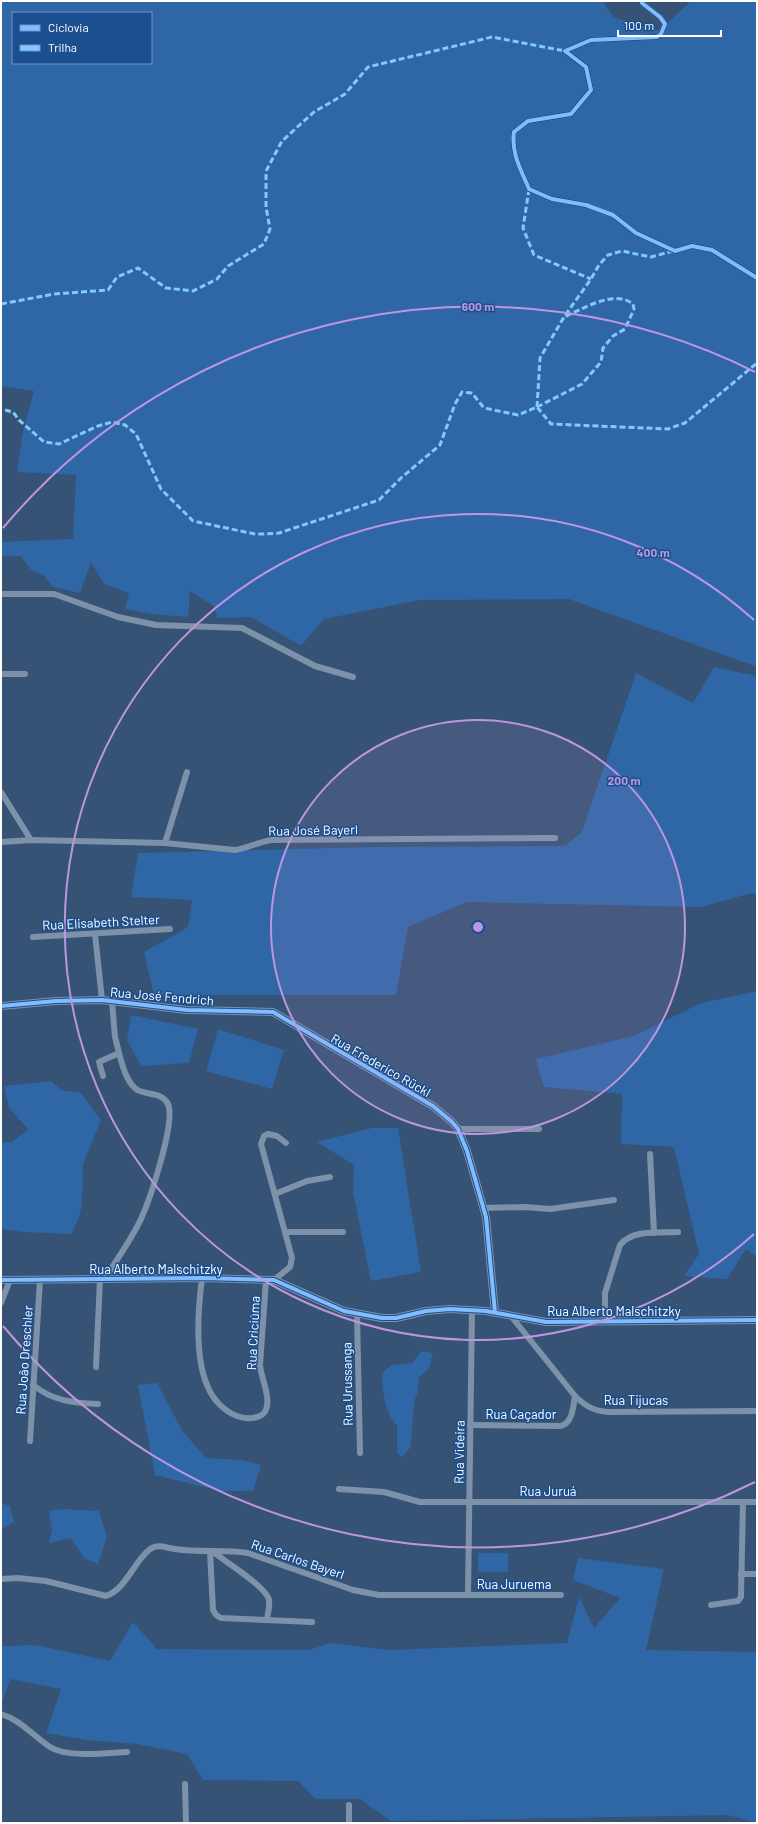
<svg xmlns="http://www.w3.org/2000/svg" width="758" height="1824" font-family="Barlow,sans-serif">
	<rect width="100%" height="100%" fill="#365274"/>
	<g fill="#2f66a5" fill-rule="evenodd">
		<path d="M 1,1 L 603,1 L 613,17 L 659,31 L 691,1 L 757,1 L 757,667 L 569,599 L 420,600 L 324,619 L 301,646 L 251,617 L 217,618 L 214,606 L 190,591 L 188,617 L 151,614 L 125,609 L 129,593 L 104,584 L 91,562 L 80,593 L 53,587 L 44,576 L 30,569 L 21,556 L 1,556 L 1,542 L 73,539 L 76,475 L 17,472 L 22,436 L 34,391 L 1,386 ZM 13,13 L 151,13 L 151,63 L 13,63 Z"/>
		<path d="M 714,667 L 757,676 L 757,895 L 752,893 L 701,907 L 467,902 L 408,927 L 396,995 L 154,995 L 144,952 L 188,927 L 192,900 L 131,897 L 138,853 L 376,847 L 565,846 L 582,832 L 636,673 L 693,703 Z"/>
		<path d="M 757,991 L 757,1257 L 746,1249 L 727,1279 L 684,1276 L 699,1254 L 674,1147 L 621,1144 L 622,1094 L 544,1087 L 536,1059 L 634,1036 L 701,1003 Z"/>
		<path d="M 131,1015 L 198,1029 L 189,1063 L 141,1066 L 127,1040 Z"/>
		<path d="M 218,1029 L 284,1050 L 272,1089 L 206,1071 Z"/>
		<path d="M 51,1081 L 61,1090 L 81,1093 L 101,1120 L 83,1164 L 82,1205 L 78,1220 L 71,1234 L 23,1232 L 1,1229 L 1,1143 L 12,1142 L 28,1129 L 9,1108 L 4,1086 Z"/>
		<path d="M 372,1128 L 398,1128 L 421,1272 L 371,1281 L 353,1192 L 354,1165 L 317,1142 Z"/>
		<path d="M 422,1351 L 433,1353 L 429,1368 L 419,1377 L 418,1391 L 414,1402 L 411,1447 L 402,1457 L 397,1453 L 397,1425 C 385,1415 382,1389 382,1374 L 391,1365 L 412,1363 Z"/>
		<path d="M 157,1383 L 183,1432 L 206,1458 L 242,1460 L 261,1465 L 253,1491 L 221,1491 L 155,1475 L 138,1385 Z"/>
		<path d="M 1,1503 L 10,1506 L 14,1522 L 1,1529 Z"/>
		<path d="M 63,1509 L 99,1511 L 107,1537 L 98,1564 L 84,1558 L 71,1538 L 49,1543 L 52,1530 L 49,1511 Z"/>
		<rect x="478" y="1553" width="30" height="19"/>
		<path d="M 578,1558 L 664,1569 L 646,1650 L 757,1652 L 757,1823 L 728,1815 L 391,1821 L 360,1799 L 316,1799 L 298,1781 L 203,1780 L 187,1754 L 137,1744 L 86,1740 L 46,1733 L 61,1689 L 10,1679 L 1,1706 L 1,1646 L 35,1645 L 110,1661 L 133,1622 L 157,1649 L 308,1650 L 331,1643 L 389,1650 L 567,1643 L 579,1597 L 594,1628 L 620,1598 L 573,1580 Z"/>
	</g>
	<g fill="none" stroke-linecap="round" stroke-linejoin="round">
		<g stroke="#7d92a8" stroke-width="6">
			<path d="M 642,1 L 642,3 L 660,17 L 665,24 L 661,34 L 657,37 L 591,40 L 565,51 L 586,67 L 591,90 L 571,114 L 528,121 L 514,132 C 511,153 521,170 529,189 L 552,199 L 586,205 L 613,215 L 636,233 L 675,251 L 692,246 L 712,250 L 757,278"/>
			<path d="M 1,594 L 54,594 L 118,617 L 156,625 L 242,628 L 315,666 L 353,677"/>
			<path d="M 1,674 L 25,674"/>
			<path d="M 1,792 L 31,840"/>
			<path d="M 1,842 L 31,840 L 165,843 L 235,850 C 248,848 259,842 271,840 L 555,838"/>
			<path d="M 165,843 L 187,772"/>
			<path d="M 95,934 L 102,1000"/>
			<path d="M 33,937 L 170,929"/>
			<path d="M 103,1076 L 99,1062 L 119,1053 L 115,1037 L 112,1002"/>
			<path d="M 458,1129 L 539,1129"/>
			<path d="M 650,1154 L 654,1233"/>
			<path d="M 275,1194 L 307,1181 L 330,1177"/>
			<path d="M 484,1208 L 525,1207 L 550,1209 L 614,1200"/>
			<path d="M 285,1232 L 343,1232"/>
			<path d="M 202,1278 C 198,1309 195,1356 207,1385 C 214,1404 235,1423 257,1417 C 261,1416 264,1414 266,1410 C 271,1397 261,1378 260,1365 L 266,1280"/>
			<path d="M 105,1279 C 117,1259 131,1240 141,1219 C 150,1199 176,1122 168,1104 C 161,1091 146,1096 136,1089 C 126,1081 122,1064 119,1053"/>
			<path d="M 274,1280 L 290,1267 L 292,1258 L 261,1144 L 264,1136 L 268,1134 L 277,1136 L 286,1143"/>
			<path d="M 1,1303 L 10,1280"/>
			<path d="M 357,1314 L 360,1453"/>
			<path d="M 511,1316 L 575,1396 C 585,1406 594,1411 608,1412 L 757,1411"/>
			<path d="M 605,1322 L 605,1293 L 620,1245 C 633,1229 659,1233 678,1232"/>
			<path d="M 96,1367 L 100,1279"/>
			<path d="M 33,1385 C 53,1401 73,1403 98,1404"/>
			<path d="M 470,1425 L 561,1426 C 573,1422 573,1407 575,1396"/>
			<path d="M 30,1441 L 40,1280"/>
			<path d="M 339,1489 L 384,1492 L 420,1502 L 757,1502"/>
			<path d="M 210,1551 L 213,1610 L 216,1615 L 221,1618 L 312,1622"/>
			<path d="M 212,1551 C 224,1561 267,1587 269,1600 C 270,1606 268,1613 267,1619"/>
			<path d="M 741,1574 L 757,1574"/>
			<path d="M 1,1579 L 18,1578 L 46,1581 L 106,1596 C 126,1589 133,1563 149,1550 C 157,1543 166,1548 175,1549 C 199,1553 224,1549 248,1553 L 353,1590 L 379,1595 L 561,1595"/>
			<path d="M 468,1595 L 472,1310"/>
			<path d="M 711,1605 L 738,1601 L 741,1597 L 743,1502"/>
			<path d="M 1,1714 C 21,1720 33,1736 50,1747 C 67,1758 106,1753 127,1752"/>
			<path d="M 185,1784 L 186,1823"/>
			<path d="M 349,1805 L 349,1823"/>
		</g>
		<g stroke="#7d92a8" stroke-width="8">
			<path d="M 1,1006 L 56,1001 L 102,1000 L 187,1010 L 273,1012 L 433,1106 L 452,1122 L 458,1129 L 467,1151 L 486,1217 L 495,1312"/>
			<path d="M 1,1280 L 202,1278 L 274,1280 L 344,1311 L 382,1318 L 396,1318 L 426,1311 L 450,1309 L 486,1311 L 546,1322 L 757,1320"/>
		</g>
		<g stroke="#80caff" stroke-width="3" stroke-dasharray="6 3" stroke-linecap="butt">
			<path d="M 529,189 L 523,228 L 534,255 L 591,279"/>
			<path d="M 1,304 L 54,294 L 108,290 L 117,277 L 138,268 L 166,288 L 193,291 L 217,279 L 228,266 L 264,244 L 270,229 L 266,207 L 266,171 L 282,141 L 314,112 L 345,94 L 368,67 L 492,37 L 565,51"/>
			<path d="M 537,407 L 540,358 L 564,317 L 591,279 L 599,265 L 608,255 L 622,251 L 651,257 L 673,251"/>
			<path d="M 537,407 L 582,384 L 601,362 L 603,348 L 613,336 L 625,329 L 634,309 L 633,304 C 614,289 583,309 564,317"/>
			<path d="M 5,410 L 13,412 L 19,420 L 44,442 L 59,444 L 98,426 L 112,422 L 125,425 L 136,434 L 161,489 L 193,521 L 255,534 L 264,534 L 279,533 L 379,500 L 401,478 L 440,445 L 455,404 L 462,392 L 472,393 L 484,408 L 518,415 L 537,407 L 551,424 L 668,429 L 685,423 L 757,363"/>
		</g>
		<g stroke="#1b4f8f" stroke-width="6">
			<g id="cycleway">
				<path d="M 642,1 L 642,3 L 660,17 L 665,24 L 661,34 L 657,37 L 591,40 L 565,51 L 586,67 L 591,90 L 571,114 L 528,121 L 514,132 C 511,153 521,170 529,189 L 552,199 L 586,205 L 613,215 L 636,233 L 675,251 L 692,246 L 712,250 L 757,278"/>
				<path d="M 1,1006 L 56,1001 L 102,1000 L 187,1010 L 273,1012 L 433,1106 L 452,1122 L 458,1129 L 467,1151 L 486,1217 L 495,1312"/>
				<path d="M 1,1280 L 202,1278 L 274,1280 L 344,1311 L 382,1318 L 396,1318 L 426,1311 L 450,1309 L 486,1311 L 546,1322 L 757,1320"/>
			</g>
		</g>
		<use href="#cycleway" stroke="#80bcff" stroke-width="4"/>
	</g>
	<circle cx="478" cy="927" r="207" fill="#bd96df" fill-opacity=".12"/>
	<g fill="none" stroke="#bd96df" stroke-width="2">
		<circle cx="478" cy="927" r="207"/>
		<path d="M754 1234A413 413 0 1 1 754 620"/>
		<path d="M755 1482A620 620 0 0 1 3 1326M3 528A620 620 0 0 1 755 372"/>
	</g>
	<g text-anchor="middle" stroke-width="3" stroke-linejoin="round" paint-order="stroke">
		<g font-size="13" fill="#fff" stroke="#1b4f8f">
			<text transform="translate(313 830) rotate(-1)" y="5">Rua José Bayerl</text>
			<text transform="translate(101 922) rotate(-3)" y="5">Rua Elisabeth Stelter</text>
			<text transform="translate(162 996) rotate(5)" y="5">Rua José Fendrich</text>
			<text transform="translate(381 1065) rotate(30)" y="5">Rua Frederico Rückl</text>
			<text x="156" y="1274">Rua Alberto Malschitzky</text>
			<text x="614" y="1316">Rua Alberto Malschitzky</text>
			<text transform="translate(253 1333) rotate(-87)" y="5">Rua Criciúma</text>
			<text transform="translate(24 1360) rotate(-86)" y="5">Rua João Dreschler</text>
			<text transform="translate(347 1384) rotate(-91)" y="5">Rua Urussanga</text>
			<text x="636" y="1405">Rua Tijucas</text>
			<text x="521" y="1419">Rua Caçador</text>
			<text transform="translate(459 1452) rotate(-89)" y="5">Rua Videira</text>
			<text x="548" y="1496">Rua Juruá</text>
			<text transform="translate(298 1559) rotate(19)" y="5">Rua Carlos Bayerl</text>
			<text x="514" y="1589">Rua Juruema</text>
		</g>
	</g>
	<circle cx="478" cy="927" r="6" fill="#bd96df" stroke="#1b4f8f" stroke-width="2"/>
	<g font-size="12" text-anchor="middle" font-weight="bold" fill="#bd96df" stroke="#1b4f8f" stroke-width="3" stroke-linejoin="round" paint-order="stroke">
		<text x="478" y="311">600 m</text>
		<text x="653" y="557">400 m</text>
		<text x="624" y="785">200 m</text>
	</g>
	<rect width="758" height="1824" fill="none" stroke="#ffffff" stroke-width="4"/>
	<rect x="12" y="12" width="140" height="52" fill="#1b4f8f" stroke="#7695bc"/>
	<rect x="20" y="25" width="20" height="6" fill="#80bcff" stroke="#7695bc"/>
	<text x="48" y="32" font-size="12" fill="#ffffff">Ciclovia</text>
	<rect x="20" y="45" width="20" height="6" fill="#80caff" stroke="#7695bc"/>
	<text x="48" y="52" font-size="12" fill="#ffffff">Trilha</text>
	<path d="M618 30v6h103v-6" fill="none" stroke="#ffffff" stroke-width="2"/>
	<text x="624" y="30" font-size="12" fill="#ffffff" stroke="#1b4f8f" stroke-width="3" paint-order="stroke">100 m</text>
</svg>
